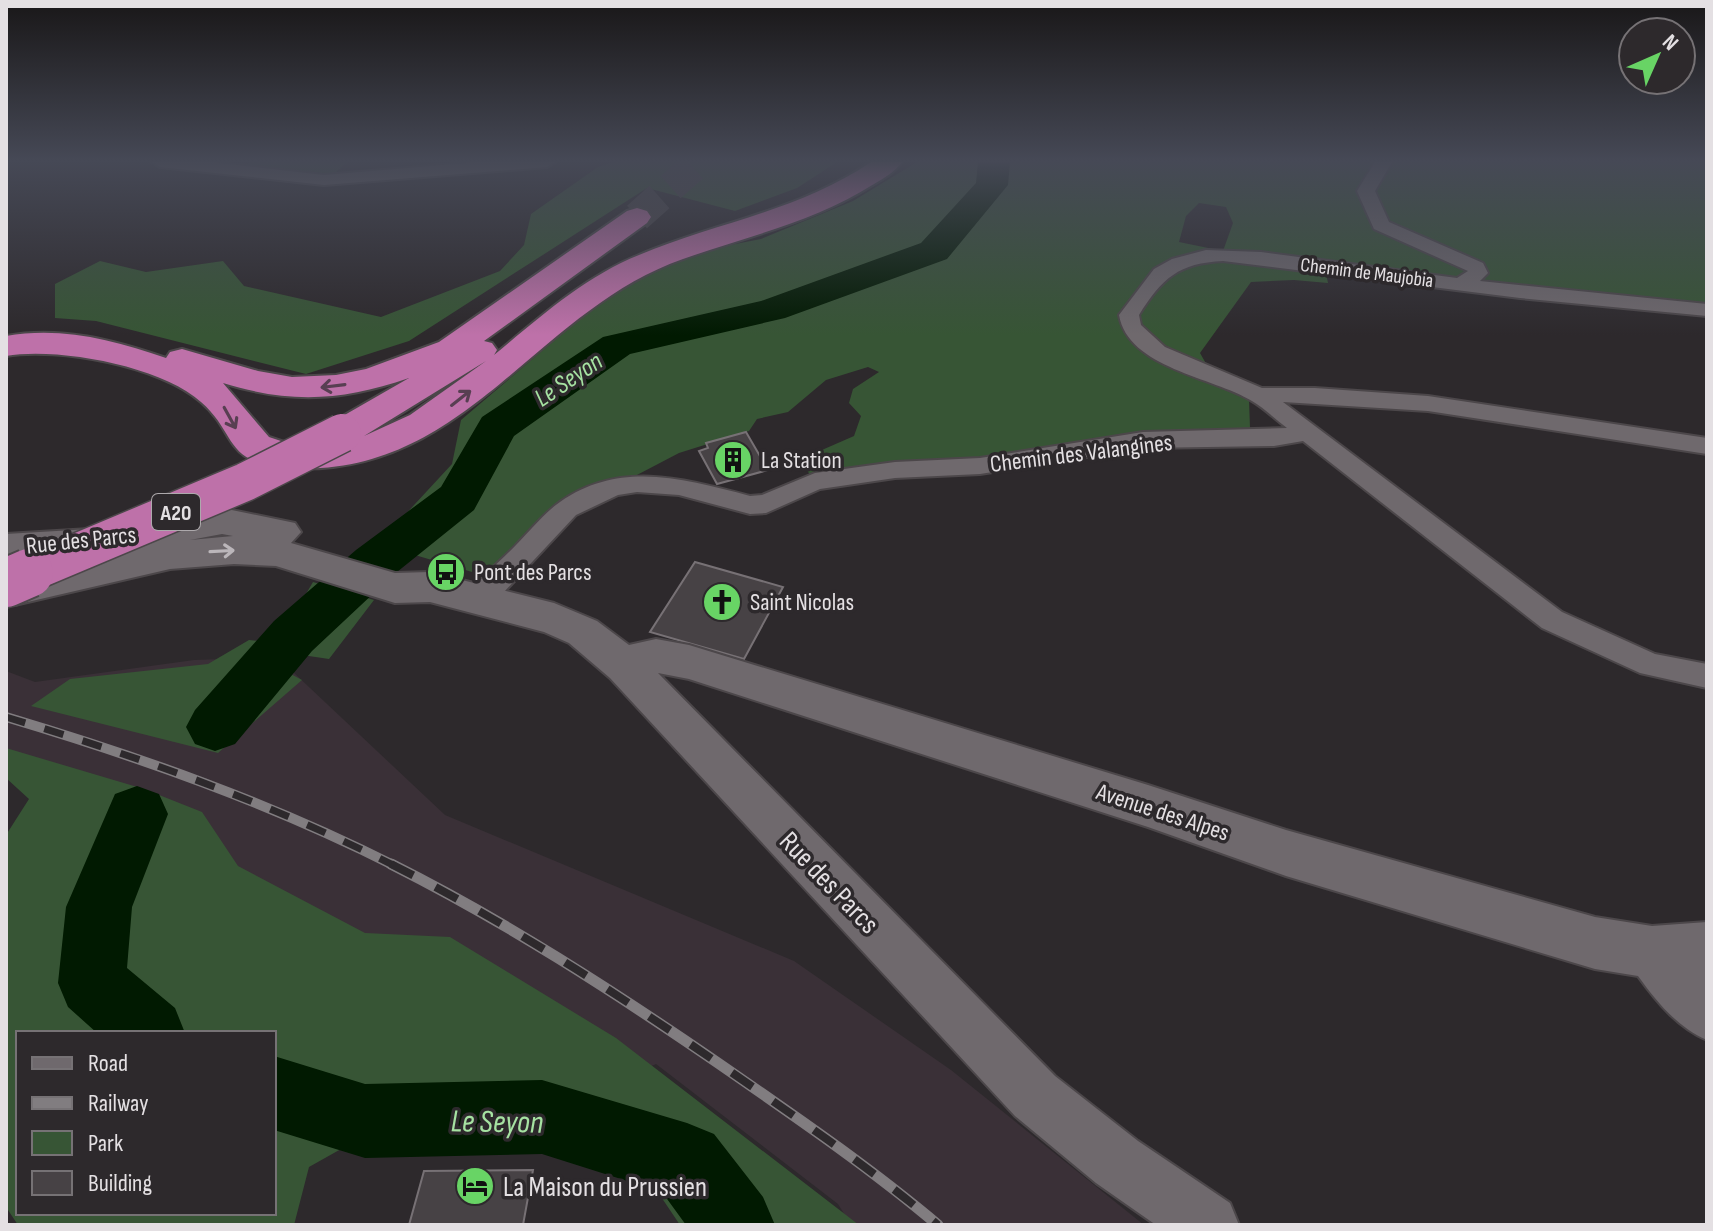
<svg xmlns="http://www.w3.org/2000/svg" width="1713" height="1231" font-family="'Sofia Sans Condensed',sans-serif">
	<rect width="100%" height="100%" fill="#2d292c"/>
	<path fill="#3a3037" d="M 257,658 L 293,672 L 445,815 L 794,961 L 951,1070 L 1144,1225 L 851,1225 L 838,1204 L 656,1064 L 599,1089 L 274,1033 L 6,760 L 6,671 L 35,682 L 194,660 Z"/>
	<g fill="#375535" fill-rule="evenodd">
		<path d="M 250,162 L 347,162 L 334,174 L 246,166 Z"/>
		<path d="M 613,162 L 837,162 L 797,188 L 735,211 L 647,188 L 409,341 L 306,374 L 96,321 L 55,318 L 55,284 L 100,261 L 146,272 L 223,261 L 244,286 L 381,317 L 500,271 L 524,245 L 531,214 L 598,167 Z"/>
		<path d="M 917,162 L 1707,162 L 1707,307 C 1579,298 1452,277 1324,263 L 1328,283 L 1294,280 L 1251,282 L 1200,353 L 1217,383 L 1249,399 L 1250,428 L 1115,437 L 980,466 L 815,481 L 799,460 L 854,436 L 861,416 L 849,403 L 853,389 L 879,372 L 868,367 L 826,380 L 788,412 L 757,419 L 749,431 L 679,453 L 614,487 L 590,496 L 499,580 L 378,544 L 452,464 L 461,420 L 612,291 L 704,250 L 761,239 L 853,201 ZM 1199,203 L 1226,207 L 1233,223 L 1223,251 L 1179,242 L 1186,216 Z"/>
		<path d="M 313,582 L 374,600 L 329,659 L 302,655 L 287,672 L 302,680 L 218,753 L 31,706 L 70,679 L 208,664 L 249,640 L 277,643 Z"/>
		<path d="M 6,748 L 144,789 L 202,812 L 238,866 L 365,933 L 450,937 L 616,1038 L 859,1225 L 680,1225 L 647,1176 L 559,1138 L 366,1135 L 309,1167 L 294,1225 L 18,1225 L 6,1207 L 6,835 L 29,799 L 6,778 ZM 274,1033 L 274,1213 L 18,1213 L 18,1033 Z"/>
	</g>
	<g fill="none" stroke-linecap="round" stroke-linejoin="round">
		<g fill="#011a01" fill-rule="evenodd">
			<path d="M 978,162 L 1010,162 L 1008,185 L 947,259 L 785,318 L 630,354 L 514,436 L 474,510 L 392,576 L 312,651 L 235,744 L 215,751 L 195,744 L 186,727 L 195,710 L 274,621 L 356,550 L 441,487 L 482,417 L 603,337 L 761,301 L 921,243 L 976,183 Z"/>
			<path d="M 137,786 L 159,794 L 168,814 L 132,907 L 127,968 L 175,1008 L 185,1033 L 97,1033 L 68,1007 L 58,983 L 66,907 L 115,794 Z"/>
			<path d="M 274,1056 L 365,1084 L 542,1080 L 687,1123 L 714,1134 L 763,1197 L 775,1225 L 686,1225 L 662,1192 L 542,1154 L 365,1158 L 274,1130 Z"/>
		</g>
	</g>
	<g fill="#474245" stroke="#777175" stroke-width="2">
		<path d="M 746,432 L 768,470 L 717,484 L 699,451 L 708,448 L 706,443 Z"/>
		<path d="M 695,562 L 783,587 L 744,659 L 650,632 Z"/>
		<path d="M 533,1170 L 523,1225 L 409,1225 L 424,1171 Z"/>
	</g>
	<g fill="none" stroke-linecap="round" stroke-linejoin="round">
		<path stroke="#484447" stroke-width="30" stroke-dasharray="30 15" stroke-linecap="butt" d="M 637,217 L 699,162"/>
		<g stroke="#4c474a" stroke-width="4">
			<g id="street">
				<path d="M 152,162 L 211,162 L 324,175 L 478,162 L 555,162 L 547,167 L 324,185 L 160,167 Z"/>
				<path d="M 1375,162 L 1392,162 L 1375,191 L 1389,222 L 1483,263 L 1488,273 L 1480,281 L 1707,304 L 1707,316 L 1520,298 L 1223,261 C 1179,263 1162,278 1139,315 L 1141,325 L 1165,347 L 1262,388 L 1315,388 L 1428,396 L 1707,438 L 1707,454 L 1428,411 L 1283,402 L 1562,612 L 1655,654 L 1707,664 L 1707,688 L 1640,673 L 1542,628 L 1303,441 L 1274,446 L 1143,448 L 980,474 L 895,478 L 820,489 L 766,513 L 750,514 L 679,495 L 637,492 L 618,495 L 576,515 L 490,607 L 480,611 L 470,607 L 466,600 C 477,579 500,562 516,545 C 530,531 544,513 560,502 C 620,460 685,479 750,496 L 762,495 L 815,473 L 895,462 L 980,458 L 1143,432 L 1287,428 C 1275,419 1264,408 1252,401 C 1213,377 1128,368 1119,315 L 1154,269 L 1172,259 L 1206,250 L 1261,252 L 1457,278 L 1468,271 L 1374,229 L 1357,191 Z"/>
			</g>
		</g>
		<g stroke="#4c474a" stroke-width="4">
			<path id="secondary" d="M 222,508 L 295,523 L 301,532 L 291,543 L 395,573 L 430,572 L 554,603 L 597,621 L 629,645 L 656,639 L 689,645 L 1148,785 L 1286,830 L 1595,917 L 1652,926 L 1707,922 L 1707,1040 C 1677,1027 1657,1002 1638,976 L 1595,969 L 1286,876 L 1148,827 L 689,679 L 658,673 L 1055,1076 L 1138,1141 L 1230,1203 L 1239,1225 L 1156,1225 L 1096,1183 L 1015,1116 L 610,678 L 569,643 L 544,632 L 430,602 L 395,603 L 276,566 L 234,564 L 170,569 L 6,607 L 6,577 L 131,550 L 90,557 L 6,562 L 6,534 L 90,529 ZM 222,534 L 233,536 L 190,540 Z"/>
		</g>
		<g stroke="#4c474a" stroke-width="4">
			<path id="highway" d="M 871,162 L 902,162 C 895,172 884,178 874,184 C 814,222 748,236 683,259 C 534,311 464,480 287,468 C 223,463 237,433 201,402 C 161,366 58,347 6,356 L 6,336 C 61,326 114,340 166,358 L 170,352 L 182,349 L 258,371 L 292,377 L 336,375 L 366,369 L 439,342 L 627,211 L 637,208 L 647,211 L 651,217 L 647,223 L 484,341 L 492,343 L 497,350 L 494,355 C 539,318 584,277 639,255 C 717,222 799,211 871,162 ZM 486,361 L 410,415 L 364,436 ZM 409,378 L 329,424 L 324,433 L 334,443 L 284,442 L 269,437 L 223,383 C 291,404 342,401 409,378 Z"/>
		</g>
		<use href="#street" fill="#6f696d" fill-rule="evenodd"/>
		<use href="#secondary" fill="#6f696d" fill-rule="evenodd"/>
		<use href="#highway" fill="#be71a9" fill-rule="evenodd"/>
		<g stroke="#817d80" stroke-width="10">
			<path id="rail-far1" d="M 6,717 C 140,757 270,803 395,866"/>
		</g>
		<g stroke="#817d80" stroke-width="11">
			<path id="rail" d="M 391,864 C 505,921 613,991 718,1063 C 793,1115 868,1166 938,1225"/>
		</g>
		<use href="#rail-far1" stroke="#2d292c" stroke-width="7" stroke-dasharray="20" stroke-linecap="butt"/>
		<use href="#rail" stroke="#2d292c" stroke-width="8" stroke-dasharray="25" stroke-linecap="butt"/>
		<g stroke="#4c474a" stroke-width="41" stroke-linecap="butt">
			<path id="highway-bridge-far1" d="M 24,575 L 245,482 L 342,433"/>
		</g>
		<g stroke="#4c474a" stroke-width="52" stroke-linecap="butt">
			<path id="highway-bridge" d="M 6,583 L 29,573"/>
		</g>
		<use href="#highway-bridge-far1" stroke="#be71a9" stroke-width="38"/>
		<use href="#highway-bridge" stroke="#be71a9" stroke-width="48"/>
	</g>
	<defs><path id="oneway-shaft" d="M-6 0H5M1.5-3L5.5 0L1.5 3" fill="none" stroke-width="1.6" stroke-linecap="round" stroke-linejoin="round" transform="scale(2)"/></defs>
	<g stroke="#583f52">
		<use href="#oneway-shaft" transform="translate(333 386) rotate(173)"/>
		<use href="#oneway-shaft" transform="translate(461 398) rotate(-38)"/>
		<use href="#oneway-shaft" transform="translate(230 418) rotate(61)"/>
	</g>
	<use stroke="#bbb6ba" href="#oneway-shaft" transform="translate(222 551) rotate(-3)"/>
	<linearGradient id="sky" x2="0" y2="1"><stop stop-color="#191718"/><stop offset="0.48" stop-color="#464956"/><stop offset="1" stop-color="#464956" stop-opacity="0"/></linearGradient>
	<rect width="1713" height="335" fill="url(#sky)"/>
	<defs>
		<g id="building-disc" transform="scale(2)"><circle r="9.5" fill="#68d465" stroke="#2d292c"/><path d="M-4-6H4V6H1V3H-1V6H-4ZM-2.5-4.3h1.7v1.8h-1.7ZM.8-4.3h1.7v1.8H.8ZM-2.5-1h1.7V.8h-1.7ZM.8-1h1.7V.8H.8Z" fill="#111"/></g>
		<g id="bus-disc" transform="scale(2)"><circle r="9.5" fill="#68d465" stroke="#2d292c"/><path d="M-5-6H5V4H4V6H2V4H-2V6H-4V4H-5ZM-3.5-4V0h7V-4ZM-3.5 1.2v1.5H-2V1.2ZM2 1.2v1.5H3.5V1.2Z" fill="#111"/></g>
		<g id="church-disc" transform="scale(2)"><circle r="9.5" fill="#68d465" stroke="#2d292c"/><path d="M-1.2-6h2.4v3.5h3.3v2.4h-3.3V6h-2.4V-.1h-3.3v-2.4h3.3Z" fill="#111"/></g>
		<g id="hotel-disc" transform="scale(2)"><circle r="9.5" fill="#68d465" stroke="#2d292c"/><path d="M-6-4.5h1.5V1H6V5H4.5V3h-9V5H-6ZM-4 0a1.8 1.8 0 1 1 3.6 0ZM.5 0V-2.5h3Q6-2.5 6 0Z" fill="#111"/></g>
	</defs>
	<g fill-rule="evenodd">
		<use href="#building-disc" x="733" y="460"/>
		<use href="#bus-disc" x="446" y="572"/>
		<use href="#church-disc" x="722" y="602"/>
		<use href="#hotel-disc" x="475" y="1186"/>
	</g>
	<g text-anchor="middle" stroke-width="7" stroke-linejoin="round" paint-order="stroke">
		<g font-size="20" fill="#e4e0e3" stroke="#2d292c">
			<text transform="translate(1367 272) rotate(7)" y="7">Chemin de Maujobia</text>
		</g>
		<rect fill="#2d292c" stroke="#ada9ac" stroke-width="2" x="152" y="494" width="48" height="36" rx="6"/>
		<g font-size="22" font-weight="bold" fill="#e4e0e3">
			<text x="176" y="520">A20</text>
		</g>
		<g font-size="24" fill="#e4e0e3" stroke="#2d292c">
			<text transform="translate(1081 453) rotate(-7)" y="8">Chemin des Valangines</text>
			<text transform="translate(81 540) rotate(-6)" y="8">Rue des Parcs</text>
			<text transform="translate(1163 812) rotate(18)" y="8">Avenue des Alpes</text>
		</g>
		<g font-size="24" fill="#e4e0e3" stroke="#2d292c" text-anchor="start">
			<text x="761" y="468">La Station</text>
			<text x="474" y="580">Pont des Parcs</text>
			<text x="750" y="610">Saint Nicolas</text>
		</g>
		<g font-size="26" font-style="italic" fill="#a6e2a2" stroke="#2d292c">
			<text transform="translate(568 379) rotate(-34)" y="9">Le Seyon</text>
		</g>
		<g font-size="28" fill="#e4e0e3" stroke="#2d292c">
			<text transform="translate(830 882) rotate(46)" y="10">Rue des Parcs</text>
		</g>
		<g font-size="28" fill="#e4e0e3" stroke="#2d292c" text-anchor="start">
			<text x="503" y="1196">La Maison du Prussien</text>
		</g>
		<g font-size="32" font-style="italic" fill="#a6e2a2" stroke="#2d292c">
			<text transform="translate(497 1121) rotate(1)" y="11">Le Seyon</text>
		</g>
	</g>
	<rect width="1713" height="1231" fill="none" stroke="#e4e0e3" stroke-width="16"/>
	<rect x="16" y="1031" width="260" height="184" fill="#2d292c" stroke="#767275" stroke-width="2"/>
	<rect x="32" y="1057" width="40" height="12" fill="#6f696d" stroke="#767275" stroke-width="2"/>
	<text x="88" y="1071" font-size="24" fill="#e4e0e3">Road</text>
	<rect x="32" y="1097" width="40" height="12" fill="#817d80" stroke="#767275" stroke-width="2"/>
	<text x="88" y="1111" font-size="24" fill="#e4e0e3">Railway</text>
	<rect x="32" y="1131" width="40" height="24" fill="#375535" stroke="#767275" stroke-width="2"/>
	<text x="88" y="1151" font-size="24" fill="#e4e0e3">Park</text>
	<rect x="32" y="1171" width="40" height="24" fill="#474245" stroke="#767275" stroke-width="2"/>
	<text x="88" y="1191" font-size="24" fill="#e4e0e3">Building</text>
	<g transform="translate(1657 56) rotate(45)"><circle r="38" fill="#2d292c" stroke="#767275" stroke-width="2"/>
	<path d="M0-6L14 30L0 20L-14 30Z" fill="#68d465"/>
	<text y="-12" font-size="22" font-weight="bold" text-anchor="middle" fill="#e4e0e3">N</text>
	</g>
</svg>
